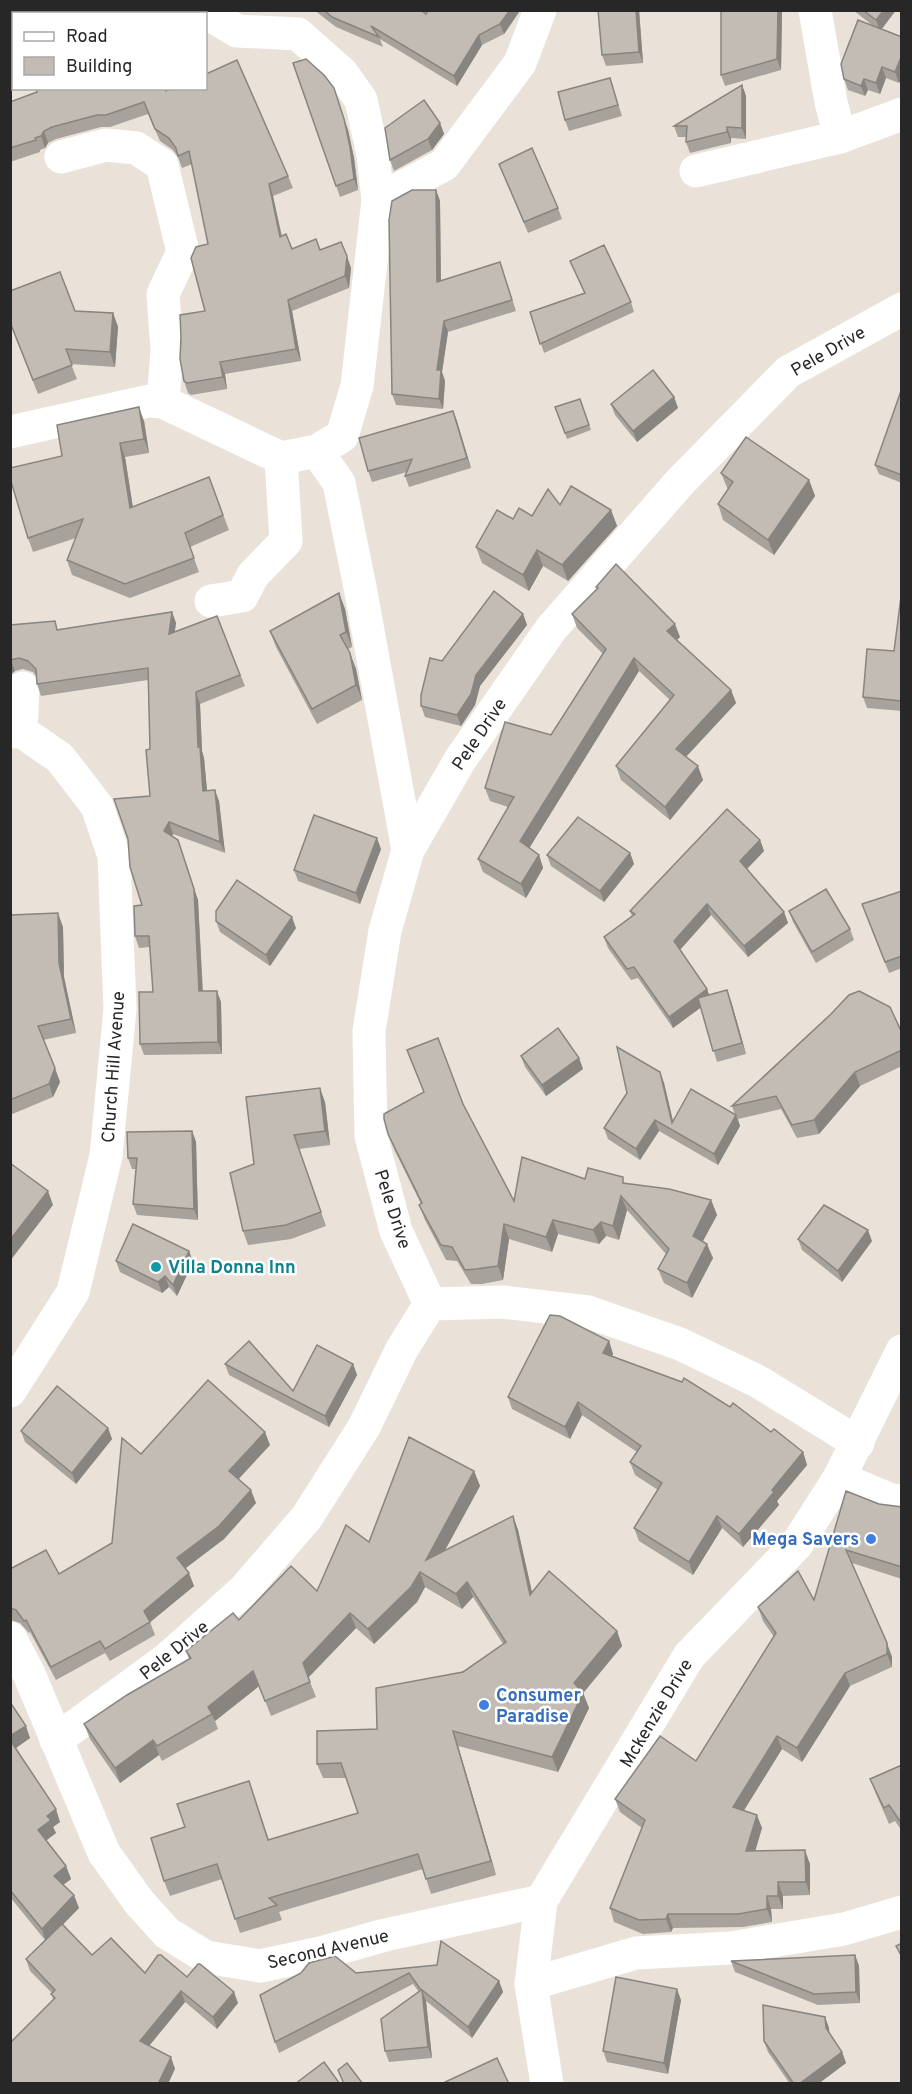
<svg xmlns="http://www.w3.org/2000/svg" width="912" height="2094" font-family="Overpass,sans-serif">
	<rect width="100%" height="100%" fill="#eae2d8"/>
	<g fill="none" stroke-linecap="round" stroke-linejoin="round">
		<g stroke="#fff" stroke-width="33">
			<path d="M 815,10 L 831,102 L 840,137"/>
			<path d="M 111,14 L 117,10"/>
			<path d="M 10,63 L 14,62"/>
			<path d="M 61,157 L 106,145 L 136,148 L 162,165 L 183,252 L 163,294 L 167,350 L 163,402"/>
			<path d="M 696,171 L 840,137 L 902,114"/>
			<path d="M 378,200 L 444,165 L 520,63 L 540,10"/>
			<path d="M 10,432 L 149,401 L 163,402 L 281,458 L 317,451 L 342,436 L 357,386 L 378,200 L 373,155 L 361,100 L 342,73 L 298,34 L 237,31 L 202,10"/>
			<path d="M 317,451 L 339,483 L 360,587 L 408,850"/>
			<path d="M 211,601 L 242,596 L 253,575 L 286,541 L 281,458"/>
			<path d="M 21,731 L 23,688"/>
			<path d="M 10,732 L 21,731 L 60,758 L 97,806 L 114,856 L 120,1009 L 106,1156 L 73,1292 L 10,1391"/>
			<path d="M 430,1304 L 396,1231 L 371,1136 L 369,1031 L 385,931 L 408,850 L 460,760 L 551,629 L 681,481 L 788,372 L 902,309"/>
			<path d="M 839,1478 L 891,1500 L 902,1501"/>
			<path d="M 10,1638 L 29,1674 L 104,1853 L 139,1902 L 167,1933 L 206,1957 L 260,1966 L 321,1953 L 385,1935 L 541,1901"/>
			<path d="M 56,1740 L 167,1659 L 244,1590 L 307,1517 L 364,1427 L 402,1349 L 430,1304 L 503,1302 L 588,1312 L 680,1344 L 759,1382 L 858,1443"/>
			<path d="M 531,1984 L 636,1953 L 731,1948 L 844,1929 L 902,1912"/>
			<path d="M 547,2084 L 531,1984 L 541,1901 L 689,1656 L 797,1544 L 839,1478 L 902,1351"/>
		</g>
	</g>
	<g fill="#a7a29c">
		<path d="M 10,10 L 87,10 L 82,14 L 14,14 L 14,34 L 10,35 Z"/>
		<path d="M 314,10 L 421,10 L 426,14 L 519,12 L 504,34 L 482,45 L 457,86 L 380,39 L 383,47 L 336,27 Z"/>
		<path d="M 639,10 L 643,63 L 606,66 L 602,55 Z"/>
		<path d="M 853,10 L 896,10 L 882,29 L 902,37 L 902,77 L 899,83 L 886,78 L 880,94 L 868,90 L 865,96 L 848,90 L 844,79 L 872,25 Z"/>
		<path d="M 782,13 L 781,70 L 725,86 L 721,75 Z"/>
		<path d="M 293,63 L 348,130 L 354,158 L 358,190 L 340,197 Z"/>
		<path d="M 610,78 L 622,116 L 569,131 L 565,120 Z"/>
		<path d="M 742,85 L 746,96 L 746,139 L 731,138 L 731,143 L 690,153 L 686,142 L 686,137 L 678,137 L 674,126 Z"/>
		<path d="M 35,88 L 165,88 L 166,91 L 288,176 L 293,188 L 273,196 L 282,236 L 292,249 L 320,250 L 351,268 L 349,288 L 292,311 L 301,361 L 225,374 L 227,389 L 191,395 L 188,393 L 184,381 L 205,311 L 208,244 L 192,164 L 182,168 L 178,157 L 173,150 L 160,141 L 148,114 L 110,127 L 101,127 L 56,139 L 48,143 L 45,148 L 40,150 L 40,152 L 10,162 L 10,102 L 37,92 Z"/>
		<path d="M 440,123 L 444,134 L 432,150 L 394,171 L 390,160 Z"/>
		<path d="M 499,164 L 558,208 L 562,219 L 528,233 Z"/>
		<path d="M 436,190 L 440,201 L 441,281 L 500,262 L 516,311 L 448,332 L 442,372 L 445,381 L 443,409 L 396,405 L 392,394 Z"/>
		<path d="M 570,261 L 631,302 L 634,312 L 544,353 L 530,312 L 584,293 Z"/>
		<path d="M 75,311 L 113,313 L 118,327 L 115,367 L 71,364 L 77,379 L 38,394 L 10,323 Z"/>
		<path d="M 902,388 L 902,483 L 879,474 L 875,465 Z"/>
		<path d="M 674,397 L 678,408 L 637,442 L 615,415 L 611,404 Z"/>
		<path d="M 580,399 L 591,430 L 567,439 L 555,407 Z"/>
		<path d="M 453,411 L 471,468 L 409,487 L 405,476 L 407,472 L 372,482 L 368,471 Z"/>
		<path d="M 144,421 L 149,453 L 125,457 L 133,507 L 209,477 L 229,530 L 190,547 L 199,572 L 130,598 L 72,575 L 67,560 L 76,538 L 33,552 L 28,538 L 62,456 Z"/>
		<path d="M 721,473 L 809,480 L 815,496 L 774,555 L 723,520 L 718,504 L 728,490 Z"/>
		<path d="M 560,505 L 611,510 L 617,526 L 568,581 L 543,566 L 529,591 L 482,563 L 476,547 L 513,519 L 532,516 Z"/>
		<path d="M 596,587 L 680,637 L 676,640 L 731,690 L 736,703 L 686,757 L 703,780 L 670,820 L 621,780 L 616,766 L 670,700 L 639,671 L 529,848 L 539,855 L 543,868 L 526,898 L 483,872 L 478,859 L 508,807 L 490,801 L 485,788 L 551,735 L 603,654 L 577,628 L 572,614 L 597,590 Z"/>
		<path d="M 902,589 L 902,711 L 867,708 L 863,697 L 894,651 Z"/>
		<path d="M 339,593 L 345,609 L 352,647 L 348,649 L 356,669 L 362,700 L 317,724 L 276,647 L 270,631 Z"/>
		<path d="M 172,612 L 176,623 L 174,632 L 217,616 L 245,686 L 200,704 L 202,751 L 204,758 L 207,790 L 219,801 L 225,853 L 173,834 L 172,836 L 198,900 L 203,991 L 221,1002 L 222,1054 L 144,1055 L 140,1044 L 153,992 L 150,947 L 139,948 L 135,936 L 142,905 L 150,796 L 150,749 L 148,680 L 41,696 L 37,684 L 36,676 L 33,672 L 23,669 L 15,671 L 10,675 L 10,625 L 59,629 Z"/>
		<path d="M 523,614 L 527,625 L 480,686 L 475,705 L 461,726 L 425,717 L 421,706 L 442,661 Z"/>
		<path d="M 760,840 L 764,851 L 747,869 L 784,912 L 788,923 L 748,957 L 711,915 L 680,950 L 707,989 L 709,995 L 731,1001 L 746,1054 L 717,1062 L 701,1007 L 673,1028 L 638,978 L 631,980 L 608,948 L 604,937 L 632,916 L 630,911 Z"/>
		<path d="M 381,849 L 360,904 L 298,881 L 294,870 Z"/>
		<path d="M 630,853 L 634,864 L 604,902 L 551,866 L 547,855 Z"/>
		<path d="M 902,891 L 902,968 L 889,973 L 862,904 Z"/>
		<path d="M 789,911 L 850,929 L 854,940 L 816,963 L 793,922 Z"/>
		<path d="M 10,915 L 63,927 L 64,977 L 76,1033 L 43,1040 L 60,1082 L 53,1097 L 10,1115 Z"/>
		<path d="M 216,921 L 296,928 L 270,966 L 220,932 Z"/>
		<path d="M 902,1033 L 902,1066 L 860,1086 L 819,1134 L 797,1138 L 781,1109 L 738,1119 L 740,1126 L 718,1165 L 659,1131 L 640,1160 L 608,1139 L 604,1128 L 660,1072 L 664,1083 L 673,1121 L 735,1115 L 732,1106 Z"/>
		<path d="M 407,1050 L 463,1104 L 514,1201 L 585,1179 L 626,1183 L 711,1200 L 717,1215 L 703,1241 L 713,1258 L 692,1298 L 664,1283 L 658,1269 L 666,1254 L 627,1210 L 619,1240 L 606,1236 L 599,1244 L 558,1234 L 552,1252 L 509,1239 L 503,1280 L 482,1284 L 471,1284 L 457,1261 L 446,1260 L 425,1220 L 419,1205 L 421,1204 L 394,1149 L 388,1134 L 424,1092 Z"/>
		<path d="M 521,1056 L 579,1058 L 583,1069 L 546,1096 L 525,1067 Z"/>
		<path d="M 325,1102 L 330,1145 L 299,1149 L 326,1226 L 291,1239 L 248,1245 L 243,1231 L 254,1164 Z"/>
		<path d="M 192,1131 L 196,1142 L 198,1220 L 137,1215 L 133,1204 L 136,1169 L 132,1169 L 128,1158 Z"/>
		<path d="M 798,1239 L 872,1241 L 842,1282 L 802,1250 Z"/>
		<path d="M 189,1251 L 193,1262 L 177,1296 L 169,1287 L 162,1293 L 120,1272 L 116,1261 Z"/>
		<path d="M 609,1341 L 613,1354 L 612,1356 L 730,1407 L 803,1452 L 807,1465 L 777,1501 L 779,1505 L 743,1547 L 722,1528 L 693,1575 L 639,1541 L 634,1528 L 658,1490 L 635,1475 L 630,1462 L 637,1452 L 582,1415 L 570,1439 L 512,1409 L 508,1397 Z"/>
		<path d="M 225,1364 L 293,1391 L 353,1364 L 357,1375 L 329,1427 L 229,1375 Z"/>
		<path d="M 108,1428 L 112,1439 L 76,1484 L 25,1442 L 21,1431 Z"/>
		<path d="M 270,1445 L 238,1479 L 256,1503 L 224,1539 L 185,1568 L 194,1586 L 150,1622 L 155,1635 L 110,1661 L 105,1653 L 56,1680 L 30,1632 L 29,1633 L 20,1623 L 10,1620 L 10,1569 L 59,1574 L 112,1543 L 141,1454 Z"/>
		<path d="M 474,1471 L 480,1486 L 445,1550 L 513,1516 L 518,1530 L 532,1593 L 617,1631 L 622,1646 L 583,1693 L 589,1708 L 558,1772 L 458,1746 L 496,1875 L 431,1894 L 423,1869 L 279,1912 L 282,1920 L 240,1933 L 222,1879 L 170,1896 L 164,1881 L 185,1827 L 249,1781 L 269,1840 L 358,1813 L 346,1778 L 323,1778 L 317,1764 L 377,1729 L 503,1644 L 473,1597 L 462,1609 L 425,1587 L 417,1602 L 374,1644 L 356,1628 L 308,1677 L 316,1697 L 271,1716 L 259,1686 L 215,1721 L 218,1729 L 162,1761 L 159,1755 L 120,1783 L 90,1739 L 84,1724 L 189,1659 L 186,1651 L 239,1620 L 317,1591 L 369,1542 Z"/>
		<path d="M 846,1491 L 879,1504 L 902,1507 L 902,1579 L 852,1563 L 892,1657 L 892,1667 L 850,1686 L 802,1762 L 782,1749 L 744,1810 L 762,1828 L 755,1851 L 810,1864 L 810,1895 L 783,1896 L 783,1909 L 771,1909 L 772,1922 L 743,1927 L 673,1928 L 671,1932 L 643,1934 L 614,1922 L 610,1908 L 642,1828 L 620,1812 L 615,1799 L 696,1761 L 774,1637 L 763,1621 L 758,1607 L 814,1600 Z"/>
		<path d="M 10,1702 L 30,1738 L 16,1748 L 60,1822 L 53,1827 L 56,1833 L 46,1840 L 66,1866 L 71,1879 L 63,1885 L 79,1908 L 63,1924 L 92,1955 L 145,1973 L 187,1977 L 238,2003 L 217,2029 L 185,2002 L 149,2046 L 175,2069 L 53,2000 L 52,1993 L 30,1971 L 26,1959 L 45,1940 L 10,1897 Z"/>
		<path d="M 902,1765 L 902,1831 L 895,1821 L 889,1824 L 876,1794 L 870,1779 Z"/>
		<path d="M 855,1955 L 859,1966 L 860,2003 L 818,2005 L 735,1972 L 731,1961 Z"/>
		<path d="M 437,1965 L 499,1981 L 503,1992 L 472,2038 L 426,2001 L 432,2058 L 389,2062 L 385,2051 L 419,1992 L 413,1984 L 279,2053 L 275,2042 L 356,1973 Z"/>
		<path d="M 681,2000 L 668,2074 L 607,2062 L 603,2051 Z"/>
		<path d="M 825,2017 L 829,2028 L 829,2034 L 842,2052 L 846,2063 L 818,2084 L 790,2084 L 768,2052 L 764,2041 Z"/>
	</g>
	<g fill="#88847f">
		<path d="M 510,10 L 518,10 L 519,12 L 504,34 L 500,24 Z"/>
		<path d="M 636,10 L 639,10 L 643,63 L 639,52 Z"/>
		<path d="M 778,10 L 781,10 L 782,13 L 781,70 L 777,59 Z"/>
		<path d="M 884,10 L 896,10 L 880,31 L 876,20 Z"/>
		<path d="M 479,35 L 482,45 L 457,86 L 454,76 Z"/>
		<path d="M 902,55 L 902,77 L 899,83 L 895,72 Z"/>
		<path d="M 882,67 L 886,78 L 880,94 L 876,83 Z"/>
		<path d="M 864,79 L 868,90 L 865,96 L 861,86 Z"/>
		<path d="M 742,85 L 746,96 L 746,139 L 742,128 Z"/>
		<path d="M 334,88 L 348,130 L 354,158 L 358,190 L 354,179 Z"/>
		<path d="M 440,123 L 444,134 L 432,150 L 428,139 Z"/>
		<path d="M 727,127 L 731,138 L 731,143 L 727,132 Z"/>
		<path d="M 44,131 L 48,143 L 45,148 L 41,136 Z"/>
		<path d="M 269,184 L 273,196 L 284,249 L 280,237 Z"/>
		<path d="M 436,190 L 440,201 L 441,293 L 437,282 Z"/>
		<path d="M 347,256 L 351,268 L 349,288 L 345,276 Z"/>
		<path d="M 288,300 L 292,311 L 301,361 L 296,349 Z"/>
		<path d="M 113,313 L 118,327 L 115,367 L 110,352 Z"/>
		<path d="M 444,321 L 448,332 L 442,372 L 445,381 L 443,409 L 439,399 L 437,370 Z"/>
		<path d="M 220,362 L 225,374 L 227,389 L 223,377 Z"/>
		<path d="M 674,397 L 678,408 L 637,442 L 633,431 Z"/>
		<path d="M 139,407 L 144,421 L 149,453 L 144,439 Z"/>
		<path d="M 453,411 L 457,421 L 471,468 L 467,458 Z"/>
		<path d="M 120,443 L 125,457 L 135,522 L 130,508 Z"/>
		<path d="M 809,480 L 815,496 L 774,555 L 768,540 Z"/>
		<path d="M 611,510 L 617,526 L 568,581 L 562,565 Z"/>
		<path d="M 537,550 L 543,566 L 529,591 L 523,575 Z"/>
		<path d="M 339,593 L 345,609 L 352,647 L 346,632 Z"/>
		<path d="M 172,612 L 176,623 L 173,646 L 169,634 Z"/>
		<path d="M 523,614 L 527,625 L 480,686 L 475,705 L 461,726 L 457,715 L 476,675 Z"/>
		<path d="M 675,624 L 680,637 L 672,645 L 667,631 Z"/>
		<path d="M 350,653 L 356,669 L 362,700 L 356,685 Z"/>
		<path d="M 634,658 L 639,671 L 525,855 L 520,841 Z"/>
		<path d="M 11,660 L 15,671 L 10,675 Z"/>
		<path d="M 731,690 L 736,703 L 681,762 L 676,749 Z"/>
		<path d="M 196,692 L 200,704 L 202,751 L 204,758 L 208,802 L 203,791 L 198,747 Z"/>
		<path d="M 698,766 L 703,780 L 670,820 L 665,807 Z"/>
		<path d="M 215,790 L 219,801 L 225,853 L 220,842 Z"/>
		<path d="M 169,822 L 173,834 L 169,842 L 164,831 Z"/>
		<path d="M 377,838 L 381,849 L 360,904 L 356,893 Z"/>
		<path d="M 178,840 L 198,900 L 203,1002 L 199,991 Z"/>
		<path d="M 760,840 L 764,851 L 744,872 L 740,861 Z"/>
		<path d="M 630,853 L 634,864 L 604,902 L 600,891 Z"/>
		<path d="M 539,855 L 543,868 L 526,898 L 521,884 Z"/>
		<path d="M 707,904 L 711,915 L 678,952 L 674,941 Z"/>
		<path d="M 784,912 L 788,923 L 748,957 L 744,946 Z"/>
		<path d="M 58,913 L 63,927 L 64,977 L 76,1033 L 71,1019 L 59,963 Z"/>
		<path d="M 292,917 L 296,928 L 270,966 L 266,955 Z"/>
		<path d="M 707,989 L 711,1000 L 673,1028 L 669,1017 Z"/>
		<path d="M 727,990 L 731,1001 L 746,1054 L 742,1043 Z"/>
		<path d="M 217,991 L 221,1002 L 222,1054 L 218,1042 Z"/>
		<path d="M 579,1058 L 583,1069 L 546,1096 L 542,1085 Z"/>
		<path d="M 55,1068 L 60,1082 L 53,1097 L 49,1084 Z"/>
		<path d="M 660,1072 L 664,1083 L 676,1134 L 672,1123 Z"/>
		<path d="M 855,1072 L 860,1086 L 819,1134 L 814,1120 Z"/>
		<path d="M 320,1088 L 325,1102 L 330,1145 L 325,1131 Z"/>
		<path d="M 736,1115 L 740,1126 L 718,1165 L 714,1154 Z"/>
		<path d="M 655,1120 L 659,1131 L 640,1160 L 636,1149 Z"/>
		<path d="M 192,1131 L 196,1142 L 198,1220 L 194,1209 Z"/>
		<path d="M 48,1191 L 53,1205 L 10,1261 L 10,1240 Z"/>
		<path d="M 621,1196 L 627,1210 L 619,1240 L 613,1226 Z"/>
		<path d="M 711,1200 L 717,1215 L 698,1250 L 693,1236 Z"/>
		<path d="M 553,1220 L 558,1234 L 552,1252 L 546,1237 Z"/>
		<path d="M 601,1222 L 606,1236 L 599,1244 L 593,1230 Z"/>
		<path d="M 504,1224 L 509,1239 L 503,1280 L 498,1266 Z"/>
		<path d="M 868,1230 L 872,1241 L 842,1282 L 838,1271 Z"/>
		<path d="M 707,1244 L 713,1258 L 692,1298 L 687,1283 Z"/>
		<path d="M 189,1251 L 193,1262 L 177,1296 L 173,1285 Z"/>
		<path d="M 165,1276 L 169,1287 L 162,1293 L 158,1282 Z"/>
		<path d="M 609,1341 L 613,1354 L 607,1366 L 603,1353 Z"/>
		<path d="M 353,1364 L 357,1375 L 329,1427 L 325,1416 Z"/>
		<path d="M 578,1402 L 582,1415 L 570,1439 L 565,1427 Z"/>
		<path d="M 108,1428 L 112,1439 L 76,1484 L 72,1473 Z"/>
		<path d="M 265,1432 L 270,1445 L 234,1484 L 229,1471 Z"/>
		<path d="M 803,1452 L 807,1465 L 777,1501 L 779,1505 L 743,1547 L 739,1534 L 772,1490 Z"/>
		<path d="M 474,1471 L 480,1486 L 432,1574 L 426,1560 Z"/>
		<path d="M 251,1490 L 256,1503 L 224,1539 L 182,1571 L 177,1558 Z"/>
		<path d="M 513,1516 L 518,1530 L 536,1610 L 530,1595 Z"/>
		<path d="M 717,1516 L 722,1528 L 693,1575 L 689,1562 Z"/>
		<path d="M 420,1572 L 425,1587 L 417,1602 L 374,1644 L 368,1629 Z"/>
		<path d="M 189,1573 L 194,1586 L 148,1624 L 144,1611 Z"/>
		<path d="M 467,1582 L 473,1597 L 462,1609 L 456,1594 Z"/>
		<path d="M 350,1613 L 356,1628 L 308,1678 L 303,1663 Z"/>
		<path d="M 617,1631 L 622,1646 L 579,1698 L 574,1683 Z"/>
		<path d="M 887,1643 L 892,1657 L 892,1667 L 887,1654 Z"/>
		<path d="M 253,1671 L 259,1686 L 215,1721 L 208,1707 Z"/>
		<path d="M 845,1673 L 850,1686 L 802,1762 L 797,1748 Z"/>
		<path d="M 583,1693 L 589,1708 L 558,1772 L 552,1757 Z"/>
		<path d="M 26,1726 L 30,1738 L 13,1750 L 10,1742 L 10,1736 Z"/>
		<path d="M 453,1731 L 458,1746 L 496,1875 L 491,1861 Z"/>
		<path d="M 777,1736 L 782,1749 L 738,1820 L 733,1807 Z"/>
		<path d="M 153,1740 L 159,1755 L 120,1783 L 115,1768 Z"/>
		<path d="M 56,1809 L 60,1822 L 53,1827 L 56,1833 L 43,1843 L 38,1830 L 47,1816 Z"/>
		<path d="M 757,1815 L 762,1828 L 751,1865 L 746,1851 Z"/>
		<path d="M 805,1850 L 810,1864 L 810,1895 L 806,1882 Z"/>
		<path d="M 66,1866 L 71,1879 L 59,1888 L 54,1876 Z"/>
		<path d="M 778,1882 L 783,1896 L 783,1909 L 778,1896 Z"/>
		<path d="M 74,1895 L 79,1908 L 46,1942 L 42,1929 Z"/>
		<path d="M 767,1896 L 771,1909 L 772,1922 L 767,1909 Z"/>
		<path d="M 668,1914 L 673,1928 L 671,1932 L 666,1919 Z"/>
		<path d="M 855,1955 L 859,1966 L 860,2003 L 856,1992 Z"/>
		<path d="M 499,1981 L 503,1992 L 472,2038 L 468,2027 Z"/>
		<path d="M 677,1989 L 681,2000 L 668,2074 L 664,2063 Z"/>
		<path d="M 422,1990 L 426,2001 L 432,2058 L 428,2047 Z"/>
		<path d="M 181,1991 L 185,2002 L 144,2052 L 140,2041 Z"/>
		<path d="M 234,1992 L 238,2003 L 217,2029 L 213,2017 Z"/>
		<path d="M 825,2017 L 829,2028 L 830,2039 L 826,2028 Z"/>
		<path d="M 842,2052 L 846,2063 L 818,2084 L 799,2084 Z"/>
		<path d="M 171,2057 L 175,2069 L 168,2084 L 158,2084 Z"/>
	</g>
	<g fill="#c2bcb5" stroke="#88847f" stroke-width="1.5">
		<path d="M 10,10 L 55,10 L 50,14 L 14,14 L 14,20 L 13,18 L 10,19 Z"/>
		<path d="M 324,10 L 421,10 L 426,14 L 428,10 L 510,10 L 500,24 L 479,35 L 454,76 L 371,26 L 379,37 L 332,17 Z"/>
		<path d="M 598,10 L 636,10 L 639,52 L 602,55 Z"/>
		<path d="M 721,10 L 778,10 L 777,59 L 721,75 Z"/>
		<path d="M 863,10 L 884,10 L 876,20 Z"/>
		<path d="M 858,20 L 902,37 L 902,55 L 895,72 L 882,67 L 876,83 L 864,79 L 861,86 L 844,79 L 841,64 Z"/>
		<path d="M 306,59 L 324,75 L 334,88 L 344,119 L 350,147 L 354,179 L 336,186 L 293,63 Z"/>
		<path d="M 237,60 L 288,176 L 269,184 L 280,237 L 286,234 L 292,249 L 316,239 L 320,250 L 341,242 L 347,256 L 345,276 L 288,300 L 296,349 L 220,362 L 223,377 L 187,383 L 184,381 L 180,359 L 181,337 L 180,315 L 205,311 L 191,258 L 196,247 L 208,244 L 189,151 L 178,156 L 176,148 L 169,138 L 155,129 L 144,102 L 106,115 L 97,115 L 52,127 L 44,131 L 41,136 L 35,138 L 36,140 L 10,148 L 10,102 L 37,92 L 35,88 L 165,88 L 166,91 L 172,88 L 206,88 L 206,74 Z"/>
		<path d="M 610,78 L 618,105 L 565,120 L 558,92 Z"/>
		<path d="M 742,85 L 742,128 L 727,127 L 727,132 L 686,142 L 687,126 L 674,126 Z"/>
		<path d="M 424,100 L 440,123 L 428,139 L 390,160 L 385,128 Z"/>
		<path d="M 532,148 L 558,208 L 524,222 L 499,164 Z"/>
		<path d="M 412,190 L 436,190 L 437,282 L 500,262 L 512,300 L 444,321 L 437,370 L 441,370 L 439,399 L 392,394 L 389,220 L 392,201 Z"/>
		<path d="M 604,245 L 631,302 L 540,344 L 530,312 L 585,293 L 570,261 Z"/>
		<path d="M 60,272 L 75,311 L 113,313 L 110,352 L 66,349 L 72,365 L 33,380 L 10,322 L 10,291 Z"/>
		<path d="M 653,370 L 674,397 L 633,431 L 611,404 Z"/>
		<path d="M 902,388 L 902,475 L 875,465 Z"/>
		<path d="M 580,399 L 589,425 L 565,433 L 555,407 Z"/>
		<path d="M 139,407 L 144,439 L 120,443 L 130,508 L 209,477 L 223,515 L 185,533 L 194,558 L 125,584 L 67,560 L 83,519 L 28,538 L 10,478 L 10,468 L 62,456 L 57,425 Z"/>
		<path d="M 453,411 L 467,458 L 405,476 L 412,459 L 368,471 L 359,438 Z"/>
		<path d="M 746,437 L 809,480 L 768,540 L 718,504 L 733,482 L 721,473 Z"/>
		<path d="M 571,486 L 611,510 L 562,565 L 537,550 L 523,575 L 476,547 L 497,510 L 513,519 L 519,508 L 532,516 L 548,489 L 560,505 Z"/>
		<path d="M 616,564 L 675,624 L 667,631 L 731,690 L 676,749 L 698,766 L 665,807 L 616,766 L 674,695 L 634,658 L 520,841 L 539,855 L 521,884 L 478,859 L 514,797 L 485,788 L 505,722 L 551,735 L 606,649 L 572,614 L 598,588 L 596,587 Z"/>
		<path d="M 902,589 L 902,701 L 863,697 L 867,649 L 894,651 Z"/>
		<path d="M 494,591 L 523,614 L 476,675 L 471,694 L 457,715 L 421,706 L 421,695 L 430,658 L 442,661 Z"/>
		<path d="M 339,593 L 346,632 L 340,635 L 350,653 L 356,685 L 312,709 L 270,631 Z"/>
		<path d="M 172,612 L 169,634 L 217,616 L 240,675 L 196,692 L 198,747 L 200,747 L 203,791 L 215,790 L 220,842 L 169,822 L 164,831 L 178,840 L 194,889 L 199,991 L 217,991 L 218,1042 L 140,1044 L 139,992 L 153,992 L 149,936 L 135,936 L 134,906 L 142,905 L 130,867 L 128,839 L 114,799 L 150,796 L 146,750 L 150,749 L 148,668 L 37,684 L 36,669 L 28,661 L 19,658 L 10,660 L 10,625 L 55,621 L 57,630 Z"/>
		<path d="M 727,809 L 760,840 L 740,861 L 784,912 L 744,946 L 707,904 L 674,941 L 707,989 L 669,1017 L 634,967 L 627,969 L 604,937 L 635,914 L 630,911 Z"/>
		<path d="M 314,815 L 377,838 L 356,893 L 294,870 Z"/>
		<path d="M 578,817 L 630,853 L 600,891 L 547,855 Z"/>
		<path d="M 237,880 L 292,917 L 266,955 L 216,921 L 216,911 Z"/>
		<path d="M 826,889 L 850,929 L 812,952 L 789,911 Z"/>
		<path d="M 902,891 L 902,956 L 885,962 L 862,904 Z"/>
		<path d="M 58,913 L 59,963 L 71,1019 L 38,1026 L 55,1068 L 49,1084 L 10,1100 L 10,915 Z"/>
		<path d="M 727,990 L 742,1043 L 713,1051 L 698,998 Z"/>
		<path d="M 859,991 L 890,1007 L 902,1033 L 902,1050 L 855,1072 L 814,1120 L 792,1125 L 776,1096 L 732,1106 L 831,1014 L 849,995 Z"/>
		<path d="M 558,1028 L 579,1058 L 542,1085 L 521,1056 Z"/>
		<path d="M 438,1038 L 463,1104 L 514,1201 L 522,1157 L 585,1179 L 588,1168 L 623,1177 L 623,1183 L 669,1189 L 711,1200 L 693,1236 L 707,1244 L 687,1283 L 658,1269 L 669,1249 L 621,1196 L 613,1226 L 601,1222 L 593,1230 L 553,1220 L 546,1237 L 504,1224 L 498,1266 L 476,1269 L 465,1270 L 452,1247 L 441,1245 L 419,1205 L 422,1203 L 388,1134 L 384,1119 L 384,1114 L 424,1092 L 407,1050 Z"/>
		<path d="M 617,1047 L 660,1072 L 672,1123 L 691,1089 L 736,1115 L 714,1154 L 655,1120 L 636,1149 L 604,1128 L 627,1093 Z"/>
		<path d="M 320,1088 L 325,1131 L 294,1135 L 321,1212 L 286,1225 L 243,1231 L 230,1173 L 254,1164 L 246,1097 Z"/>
		<path d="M 192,1131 L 194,1209 L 133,1204 L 137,1158 L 128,1158 L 127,1132 Z"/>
		<path d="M 10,1163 L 48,1191 L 10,1240 Z"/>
		<path d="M 824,1205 L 868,1230 L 838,1271 L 798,1239 Z"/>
		<path d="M 133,1224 L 189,1251 L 173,1285 L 165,1276 L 158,1282 L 116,1261 Z"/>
		<path d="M 550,1315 L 560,1316 L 609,1341 L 603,1353 L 682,1382 L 684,1378 L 730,1407 L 733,1403 L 771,1432 L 774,1429 L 803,1452 L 772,1490 L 774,1492 L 739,1534 L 717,1516 L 689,1562 L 634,1528 L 662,1483 L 630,1462 L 641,1446 L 578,1402 L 565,1427 L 508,1397 Z"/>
		<path d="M 249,1341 L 293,1391 L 317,1345 L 353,1364 L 325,1416 L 225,1364 Z"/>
		<path d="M 208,1380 L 265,1432 L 229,1471 L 251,1490 L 219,1526 L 177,1558 L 189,1573 L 144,1611 L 150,1622 L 105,1649 L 100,1641 L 51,1667 L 26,1620 L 24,1621 L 16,1610 L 10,1608 L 10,1569 L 46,1550 L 59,1574 L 112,1543 L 122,1438 L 141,1454 Z"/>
		<path d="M 57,1386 L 108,1428 L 72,1473 L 21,1431 Z"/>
		<path d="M 409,1437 L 474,1471 L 426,1560 L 513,1516 L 530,1595 L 549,1571 L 617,1631 L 574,1683 L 583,1693 L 552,1757 L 453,1731 L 491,1861 L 426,1879 L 418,1854 L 269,1898 L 277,1905 L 235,1919 L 217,1864 L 164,1881 L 151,1838 L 185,1827 L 177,1804 L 249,1781 L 268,1840 L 358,1813 L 341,1763 L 317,1764 L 317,1731 L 377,1729 L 376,1688 L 463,1672 L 506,1642 L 467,1582 L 456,1594 L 420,1572 L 411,1587 L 368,1629 L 350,1613 L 303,1663 L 310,1682 L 265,1701 L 253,1671 L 208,1707 L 212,1714 L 157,1746 L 153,1740 L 115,1768 L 84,1724 L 127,1695 L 191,1658 L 186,1651 L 233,1613 L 239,1620 L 291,1566 L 317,1591 L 346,1525 L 369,1542 Z"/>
		<path d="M 846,1491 L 879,1504 L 902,1507 L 902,1567 L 846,1550 L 887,1643 L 887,1654 L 845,1673 L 797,1748 L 777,1736 L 733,1807 L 757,1815 L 746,1851 L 805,1850 L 806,1882 L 778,1882 L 778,1896 L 767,1896 L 767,1909 L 738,1914 L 668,1914 L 666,1919 L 639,1920 L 610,1908 L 645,1820 L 615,1799 L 660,1736 L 696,1761 L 776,1633 L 758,1607 L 798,1571 L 814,1600 Z"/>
		<path d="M 10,1702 L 26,1726 L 10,1736 Z"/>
		<path d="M 10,1740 L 56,1809 L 47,1816 L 51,1820 L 38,1830 L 66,1866 L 54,1876 L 74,1895 L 42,1929 L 10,1890 Z"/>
		<path d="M 902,1765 L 902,1824 L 889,1805 L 884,1808 L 870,1779 Z"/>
		<path d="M 62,1924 L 92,1955 L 111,1938 L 145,1973 L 158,1955 L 161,1955 L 187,1977 L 198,1964 L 200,1964 L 234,1992 L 213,2017 L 181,1991 L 140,2041 L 171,2057 L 158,2084 L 10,2084 L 10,2043 L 55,1998 L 51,1994 L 55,1990 L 26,1959 Z"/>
		<path d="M 441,1941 L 499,1981 L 468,2027 L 422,1990 L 428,2047 L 385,2051 L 381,2019 L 421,1990 L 409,1973 L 275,2042 L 260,1995 L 301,1973 L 309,1963 L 335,1956 L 356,1973 L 437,1965 Z"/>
		<path d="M 902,1943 L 902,1957 L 896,1946 Z"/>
		<path d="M 855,1955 L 856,1992 L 814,1994 L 731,1961 Z"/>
		<path d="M 616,1977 L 677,1989 L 664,2063 L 603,2051 Z"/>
		<path d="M 763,2005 L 825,2017 L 826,2028 L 842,2052 L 799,2084 L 794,2084 L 764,2041 Z"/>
		<path d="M 497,2058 L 509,2084 L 445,2084 L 445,2082 Z"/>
		<path d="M 324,2062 L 340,2084 L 295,2084 Z"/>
		<path d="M 347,2063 L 363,2084 L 344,2084 L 338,2070 Z"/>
	</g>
	<circle fill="#0f9aa8" stroke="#fff" stroke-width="2" cx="156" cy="1267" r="6"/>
	<g fill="#3f7fe0" stroke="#fff" stroke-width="2">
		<circle cx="871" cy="1539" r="6"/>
		<circle cx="484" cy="1705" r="6"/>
	</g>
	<g text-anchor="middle" stroke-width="5" stroke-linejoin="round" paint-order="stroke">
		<g font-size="18" fill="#272727" stroke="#fff">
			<text transform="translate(828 351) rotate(-30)" y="6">Pele Drive</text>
			<text transform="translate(479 734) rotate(-56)" y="6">Pele Drive</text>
			<text transform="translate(113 1067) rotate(-86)" y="6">Church Hill Avenue</text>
			<text transform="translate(393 1209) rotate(72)" y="6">Pele Drive</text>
			<text transform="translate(174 1650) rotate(-39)" y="6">Pele Drive</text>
			<text transform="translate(656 1713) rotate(-59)" y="6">Mckenzie Drive</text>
			<text transform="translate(328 1949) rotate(-13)" y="6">Second Avenue</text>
		</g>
		<g font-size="18" font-weight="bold" fill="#0d838f" stroke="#fff" text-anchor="start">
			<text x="168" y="1273">Villa Donna Inn</text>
		</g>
		<g font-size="18" font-weight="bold" fill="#366cbe" stroke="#fff" text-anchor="end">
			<text x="859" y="1545">Mega Savers</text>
			<text x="496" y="1701" text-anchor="start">Consumer<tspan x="496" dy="21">Paradise</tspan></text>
		</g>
	</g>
	<rect width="912" height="2094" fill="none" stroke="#272727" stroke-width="24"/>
	<rect x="12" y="12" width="195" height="78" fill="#ffffff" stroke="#a9a9a9" stroke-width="1.5"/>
	<rect x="24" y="32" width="30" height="9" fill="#ffffff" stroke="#a9a9a9" stroke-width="1.5"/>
	<text x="66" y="42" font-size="18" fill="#272727">Road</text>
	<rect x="24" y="57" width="30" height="18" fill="#c2bcb5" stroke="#a9a9a9" stroke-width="1.5"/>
	<text x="66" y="72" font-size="18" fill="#272727">Building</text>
</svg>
